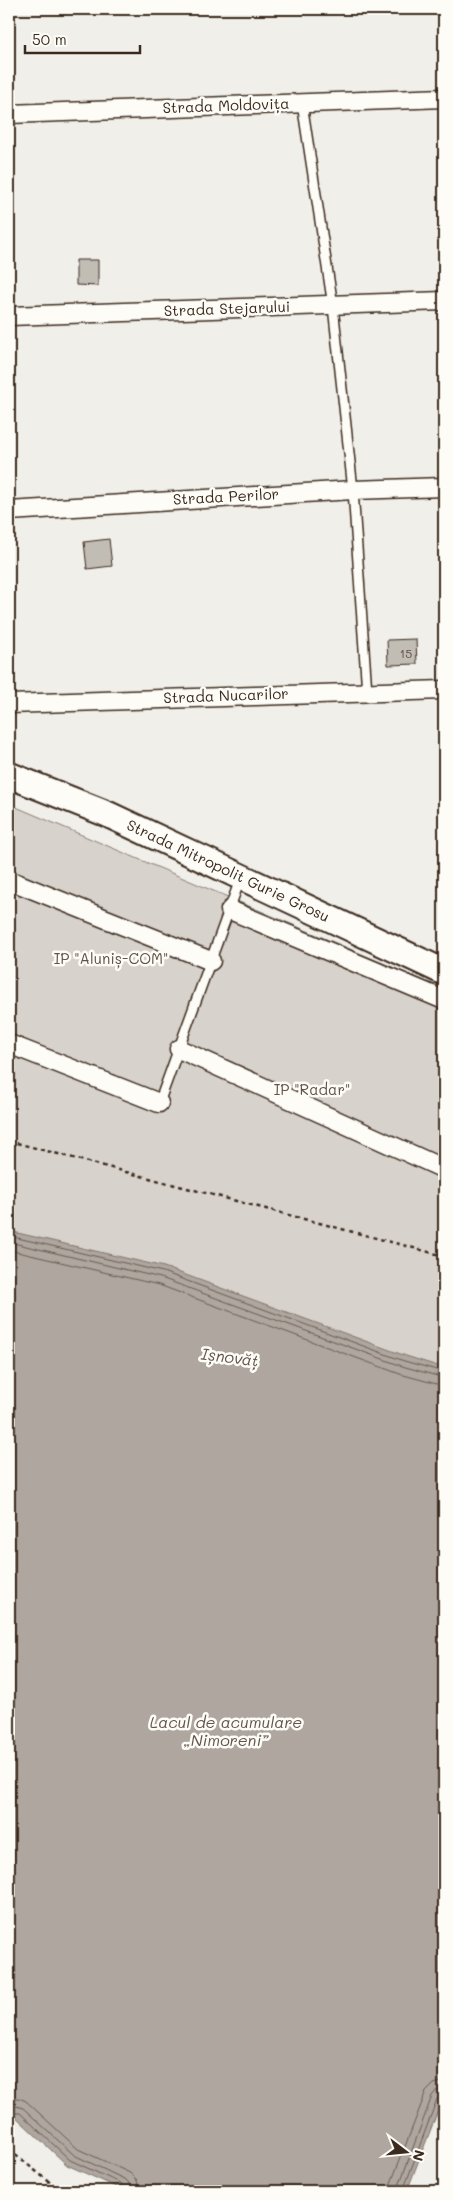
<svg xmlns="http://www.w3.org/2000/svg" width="453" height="2200" font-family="Mali,sans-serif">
	<rect width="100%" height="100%" fill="#f1efea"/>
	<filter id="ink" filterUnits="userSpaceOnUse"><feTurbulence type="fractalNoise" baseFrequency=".02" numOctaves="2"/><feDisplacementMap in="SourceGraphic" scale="10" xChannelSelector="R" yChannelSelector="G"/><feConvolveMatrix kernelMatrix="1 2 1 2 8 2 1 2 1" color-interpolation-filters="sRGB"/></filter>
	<g filter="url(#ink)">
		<path fill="#d7d2cc" stroke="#897e75" d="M 9,804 L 444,989 L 444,1388 L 9,1267 Z"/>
		<path fill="#aea69f" stroke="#80746b" d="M 9,1231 L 164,1267 L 406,1356 L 444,1368 L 444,2095 L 407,2191 L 125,2191 L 67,2165 L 16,2117 L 9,2118 Z"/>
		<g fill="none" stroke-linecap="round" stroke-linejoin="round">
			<g stroke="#695c52" stroke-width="1">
				<path d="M 9,1236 L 163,1272 L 404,1361 L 444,1372"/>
				<path d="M 9,1242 L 161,1278 L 402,1366 L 444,1378"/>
				<path d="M 9,1250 L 159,1285 L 400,1374 L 444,1386"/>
				<path d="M 9,2099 L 19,2098 L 26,2101 L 78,2149 L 130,2173 L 137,2180 L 139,2191"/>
				<path d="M 9,2107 L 16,2106 L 23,2108 L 74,2155 L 126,2180 L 131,2185 L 132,2191"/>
				<path d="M 9,2113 L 20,2113 L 70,2160 L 122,2184 L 126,2191"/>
				<path d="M 389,2191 L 391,2183 L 426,2092 L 434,2084 L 444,2081"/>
				<path d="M 397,2191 L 432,2096 L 436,2091 L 444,2089"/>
				<path d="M 403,2191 L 437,2099 L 444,2095"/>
			</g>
		</g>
		<g fill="#c1bcb4" stroke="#3b2a1e">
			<path d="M 76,260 L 98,260 L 98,286 L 76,285 Z"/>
			<path d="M 109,539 L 112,566 L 87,569 L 84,542 Z"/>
			<path d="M 416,639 L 417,664 L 388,665 L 387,640 Z"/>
		</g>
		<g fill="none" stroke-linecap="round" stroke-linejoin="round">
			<g stroke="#3b2a1e" stroke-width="12">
				<g id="service">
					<path d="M 302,103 L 333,306 L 353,490 L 367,692"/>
					<path d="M 159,1103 L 241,877"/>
				</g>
			</g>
			<g stroke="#3b2a1e" stroke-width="21">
				<g id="minor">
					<path d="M 9,114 L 444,98"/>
					<path d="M 9,316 L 444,301"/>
					<path d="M 9,511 L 353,490 L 444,487"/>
					<path d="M 9,704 L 444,690"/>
					<path d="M 9,880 L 211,961"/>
					<path d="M 230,910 L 444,1000"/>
					<path d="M 9,1044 L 159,1103"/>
					<path d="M 179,1049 L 444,1169"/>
				</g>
			</g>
			<g stroke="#3b2a1e" stroke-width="29">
				<path id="secondary" d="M 9,775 L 107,814 L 444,972"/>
			</g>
			<g stroke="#3b2a1e" stroke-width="2.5" stroke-dasharray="4 4" stroke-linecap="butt">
				<path d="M 9,1141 L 444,1256"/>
				<path d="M 9,2150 L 61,2191"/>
			</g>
			<use href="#service" stroke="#fdfcf7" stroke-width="9"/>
			<use href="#minor" stroke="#fdfcf7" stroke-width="18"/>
			<use href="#secondary" stroke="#fdfcf7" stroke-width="25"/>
		</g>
	</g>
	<g text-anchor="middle" stroke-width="5" stroke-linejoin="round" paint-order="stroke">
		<g font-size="12" fill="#5c4e44">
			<text x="406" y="658">15</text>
		</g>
		<g font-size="15" fill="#3b2a1e" stroke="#fdfcf7">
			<text transform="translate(226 106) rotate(-2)" y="5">Strada Moldovița</text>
			<text transform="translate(227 309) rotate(-2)" y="5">Strada Stejarului</text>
			<text transform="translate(226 497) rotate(-3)" y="5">Strada Perilor</text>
			<text transform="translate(226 696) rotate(-2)" y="5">Strada Nucarilor</text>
			<text transform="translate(228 871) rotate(25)" y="5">Strada Mitropolit Gurie Grosu</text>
		</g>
		<g font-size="15" fill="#62544a" stroke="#fdfcf7">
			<text x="111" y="964">IP "Aluniș-COM"</text>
			<text x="312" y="1095">IP "Radar"</text>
		</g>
		<g font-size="16" font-style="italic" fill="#63554b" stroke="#fdfcf7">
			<text transform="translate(230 1357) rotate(7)" y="6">Ișnovăț</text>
			<text x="226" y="1728">Lacul de acumulare<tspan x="226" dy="18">„Nimoreni”</tspan></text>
		</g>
	</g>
	<rect width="453" height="2200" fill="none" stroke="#fdfcf7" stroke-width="30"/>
	<rect x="15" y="15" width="423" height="2170" fill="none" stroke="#3b2a1e" stroke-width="2" filter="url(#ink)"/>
	<g transform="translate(406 2152) rotate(106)" stroke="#fdfcf7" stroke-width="4" paint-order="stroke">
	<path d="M0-4L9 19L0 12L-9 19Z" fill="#3b2a1e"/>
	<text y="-8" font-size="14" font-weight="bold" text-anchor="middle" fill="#3b2a1e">N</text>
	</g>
	<path d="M25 45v8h115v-8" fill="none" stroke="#3b2a1e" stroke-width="2.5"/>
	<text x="32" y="45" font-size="15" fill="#3b2a1e" stroke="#fdfcf7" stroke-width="4" paint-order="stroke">50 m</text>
</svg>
